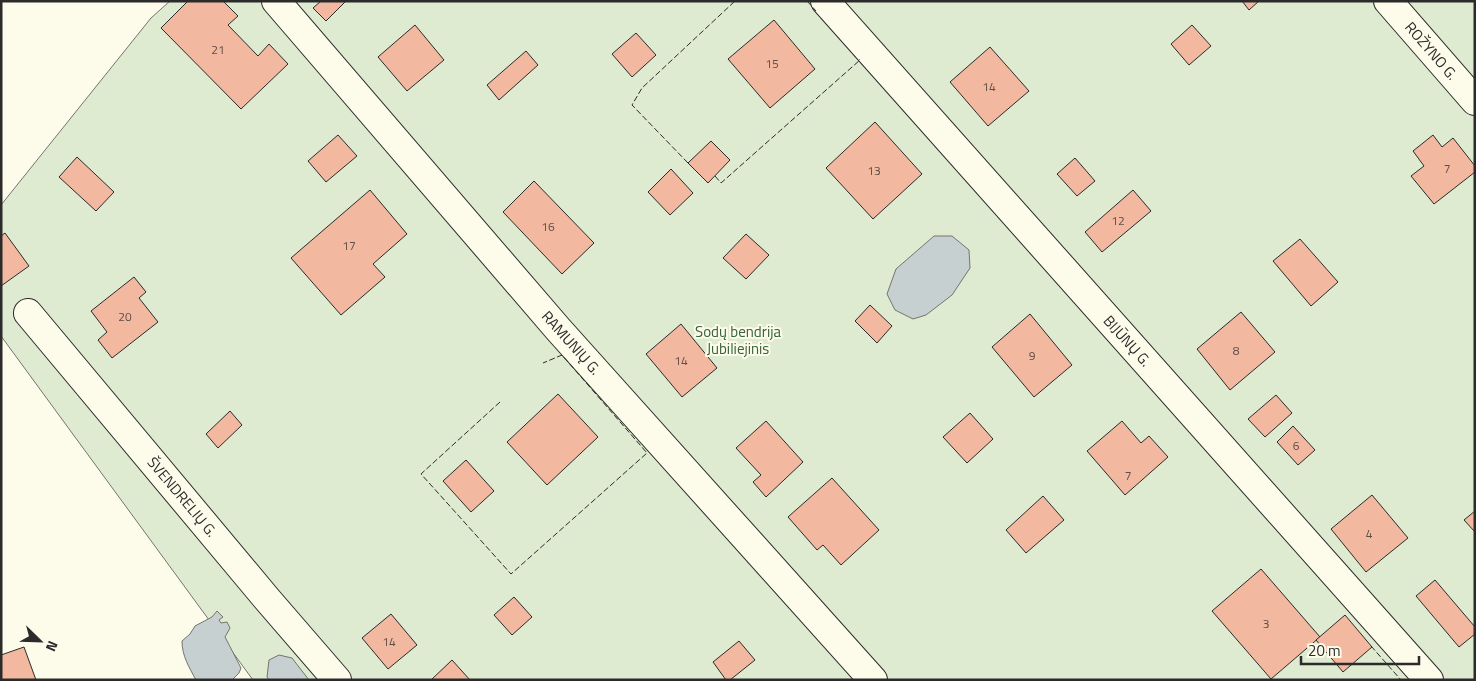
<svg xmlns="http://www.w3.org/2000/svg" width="1476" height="681" font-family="'Titillium Web',sans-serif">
	<rect width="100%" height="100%" fill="#fdfbea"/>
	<path fill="#deebd1" stroke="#74746e" d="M 170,1 L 1475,1 L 1475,680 L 253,680 L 1,336 L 1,205 L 151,18 Z"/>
	<g fill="#c7d0d0" stroke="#74746e">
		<path d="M 934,236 L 952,236 L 969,250 L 970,268 L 952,295 L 926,315 L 913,319 L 895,310 L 887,294 L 896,269 Z"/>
		<path d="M 217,611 L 223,617 L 219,620 L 221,623 L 227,622 L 230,628 L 225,637 L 241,668 L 239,673 L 232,680 L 196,680 C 189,667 182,656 182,641 L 190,634 L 195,626 L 212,617 Z"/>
		<path d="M 279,655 L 292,658 L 309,680 L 269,680 L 267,677 L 269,660 Z"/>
	</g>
	<g fill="#f2b8a0" stroke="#2b2b2b">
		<path d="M 188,1 L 223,1 L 238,16 L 228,25 L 258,56 L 269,44 L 288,64 L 241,109 L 161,28 Z"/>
		<path d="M 321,1 L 346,1 L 326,21 L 313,8 Z"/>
		<path d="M 1242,1 L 1259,1 L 1249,10 Z"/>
		<path d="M 774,20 L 815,69 L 770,108 L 728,59 Z"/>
		<path d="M 415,25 L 444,60 L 407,91 L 378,57 Z"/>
		<path d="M 1192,25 L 1211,46 L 1189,65 L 1171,44 Z"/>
		<path d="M 636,33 L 656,55 L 632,77 L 612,54 Z"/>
		<path d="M 990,47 L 1029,91 L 988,126 L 950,82 Z"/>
		<path d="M 526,51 L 538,65 L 499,100 L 487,85 Z"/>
		<path d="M 875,122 L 922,174 L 873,219 L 826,168 Z"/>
		<path d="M 338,135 L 357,156 L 326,182 L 308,161 Z"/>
		<path d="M 1433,135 L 1442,147 L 1453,138 L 1475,166 L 1475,172 L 1434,204 L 1411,176 L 1424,166 L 1413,151 Z"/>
		<path d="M 711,141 L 730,160 L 708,183 L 688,163 Z"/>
		<path d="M 77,157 L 114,192 L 96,211 L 59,177 Z"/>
		<path d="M 1075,158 L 1095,181 L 1077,196 L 1057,174 Z"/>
		<path d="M 671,169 L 693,193 L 670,215 L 648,192 Z"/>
		<path d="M 534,181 L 594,243 L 562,274 L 503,212 Z"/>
		<path d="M 370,190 L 407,234 L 373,264 L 385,277 L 341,315 L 291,258 Z"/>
		<path d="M 1133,190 L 1151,211 L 1102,252 L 1085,232 Z"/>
		<path d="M 5,233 L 29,266 L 1,286 L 1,236 Z"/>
		<path d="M 746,234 L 769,255 L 746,279 L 723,258 Z"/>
		<path d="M 1300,239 L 1338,282 L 1311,306 L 1273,261 Z"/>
		<path d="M 134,277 L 146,292 L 139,298 L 158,322 L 112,358 L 98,340 L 107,332 L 91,311 Z"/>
		<path d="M 870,305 L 892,326 L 877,343 L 855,321 Z"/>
		<path d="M 1241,312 L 1275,352 L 1230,390 L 1197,349 Z"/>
		<path d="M 1030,314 L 1072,365 L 1034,397 L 992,347 Z"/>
		<path d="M 681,324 L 717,368 L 682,397 L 646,354 Z"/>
		<path d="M 558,394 L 598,437 L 547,485 L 507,442 Z"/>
		<path d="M 1276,395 L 1292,413 L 1265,437 L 1248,419 Z"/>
		<path d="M 230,411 L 242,425 L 218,448 L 206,434 Z"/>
		<path d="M 970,413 L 993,439 L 967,463 L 943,437 Z"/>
		<path d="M 766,421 L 803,462 L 766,497 L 753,482 L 761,475 L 736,448 Z"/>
		<path d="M 1122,421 L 1141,443 L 1149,436 L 1168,457 L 1125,495 L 1087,451 Z"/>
		<path d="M 1293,426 L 1315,450 L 1298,465 L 1277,442 Z"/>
		<path d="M 466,460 L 494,491 L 471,512 L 443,481 Z"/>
		<path d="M 832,478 L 879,530 L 841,565 L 823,545 L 817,550 L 788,517 Z"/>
		<path d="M 1372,495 L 1408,538 L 1366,572 L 1331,529 Z"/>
		<path d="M 1043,496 L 1064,520 L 1026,553 L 1006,530 Z"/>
		<path d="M 1475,511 L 1475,532 L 1464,520 Z"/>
		<path d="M 1261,569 L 1320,637 L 1271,679 L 1212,611 Z"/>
		<path d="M 1435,580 L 1475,627 L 1475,634 L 1459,647 L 1416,596 Z"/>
		<path d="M 514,597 L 532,617 L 512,635 L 494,615 Z"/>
		<path d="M 391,614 L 417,645 L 388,669 L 362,638 Z"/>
		<path d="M 1345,615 L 1372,647 L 1343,672 L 1316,640 Z"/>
		<path d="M 739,641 L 755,660 L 730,680 L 726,680 L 713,662 Z"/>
		<path d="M 24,647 L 36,680 L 1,680 L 1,655 Z"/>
		<path d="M 452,660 L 470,680 L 431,680 Z"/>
	</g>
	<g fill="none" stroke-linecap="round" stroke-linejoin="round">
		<g stroke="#2b2b2b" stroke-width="30">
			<g id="minor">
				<path d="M 276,1 L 558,329 L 873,680"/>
				<path d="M 825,1 L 1429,680"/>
				<path d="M 1388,1 L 1475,101"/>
				<path d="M 28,313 L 267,599 L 337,680"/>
			</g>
		</g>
		<use href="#minor" stroke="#fdfbea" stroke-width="28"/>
		<g stroke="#2b2b2b" stroke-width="1" stroke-dasharray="6 2.5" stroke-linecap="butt">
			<path d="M 807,1 L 816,11"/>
			<path d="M 688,163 L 632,105 L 642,88 L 735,1"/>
			<path d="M 715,176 L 721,183 L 860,60 L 859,59"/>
			<path d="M 500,402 L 421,474 L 511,574 L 647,453 L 562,355 L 543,363"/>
			<path d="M 1371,646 L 1401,680"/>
		</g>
	</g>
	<g text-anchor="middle" stroke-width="4" stroke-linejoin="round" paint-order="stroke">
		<g font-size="12" fill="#5d4e48">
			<text x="218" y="54">21</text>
			<text x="772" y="68">15</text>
			<text x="989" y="91">14</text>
			<text x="1447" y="173">7</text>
			<text x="874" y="175">13</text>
			<text x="1118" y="225">12</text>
			<text x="548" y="231">16</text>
			<text x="349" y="250">17</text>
			<text x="125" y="321">20</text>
			<text x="1236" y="355">8</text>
			<text x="1032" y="360">9</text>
			<text x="681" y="365">14</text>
			<text x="1296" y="450">6</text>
			<text x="1128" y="480">7</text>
			<text x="1369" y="538">4</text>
			<text x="1266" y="628">3</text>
			<text x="389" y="646">14</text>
		</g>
		<g font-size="15" fill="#2b2b2b" stroke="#fdfbea">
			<text transform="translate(1431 51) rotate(49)" y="5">ROŽYNO G.</text>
			<text transform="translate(1127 341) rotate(48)" y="5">BIJŪNŲ G.</text>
			<text transform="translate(571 343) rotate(48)" y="5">RAMUNIŲ G.</text>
			<text transform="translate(182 497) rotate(50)" y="5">ŠVENDRELIŲ G.</text>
		</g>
		<g font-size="15" fill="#34623c" stroke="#fdfbea">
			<text x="738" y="337">Sodų bendrija<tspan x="738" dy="17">Jubiliejinis</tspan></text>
		</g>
	</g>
	<rect width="1476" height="681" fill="none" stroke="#2b2b2b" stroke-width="5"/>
	<g transform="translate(40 641) rotate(113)" stroke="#fdfbea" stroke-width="4" paint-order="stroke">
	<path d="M0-4L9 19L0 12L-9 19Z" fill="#2b2b2b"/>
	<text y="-8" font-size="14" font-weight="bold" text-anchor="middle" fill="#2b2b2b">N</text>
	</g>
	<path d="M1301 656v8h118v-8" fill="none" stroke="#2b2b2b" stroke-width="2.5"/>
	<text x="1308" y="656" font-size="15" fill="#2b2b2b" stroke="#fdfbea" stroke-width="4" paint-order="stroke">20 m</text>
</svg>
